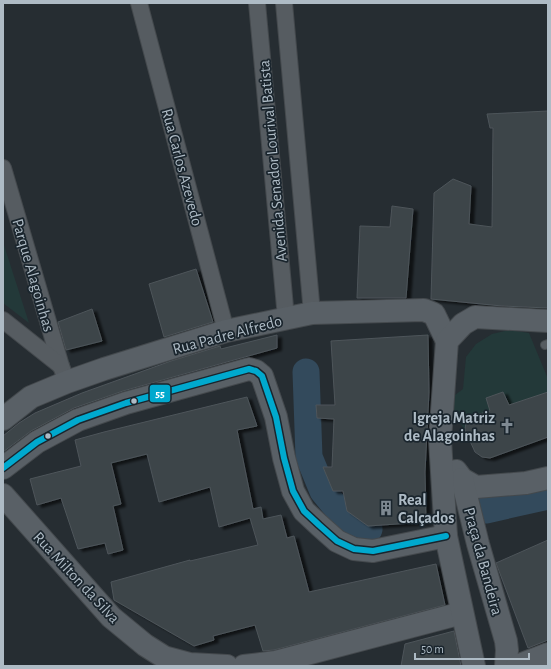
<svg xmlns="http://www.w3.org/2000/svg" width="551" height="669" font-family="'Alegreya Sans',sans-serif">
	<defs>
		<filter id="shadow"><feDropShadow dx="4.5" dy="2.5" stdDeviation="1" flood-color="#0009"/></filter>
	</defs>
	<rect width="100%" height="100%" fill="#262d32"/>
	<g fill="#233939">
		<path d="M 3,242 L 29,323 L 3,303 Z"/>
		<path d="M 509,330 L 529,333 L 548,379 L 548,392 L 509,405 L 503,392 L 486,398 L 490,411 C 477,415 468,415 465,430 L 451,411 L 450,401 L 455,395 L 463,389 L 466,357 L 476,344 L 492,334 Z"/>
	</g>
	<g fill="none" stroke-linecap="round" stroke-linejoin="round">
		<g stroke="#334a5c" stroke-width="27">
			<path d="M 306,372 L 309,457 L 323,491 L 345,518 L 359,526 L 369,529"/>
			<path d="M 486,510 L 548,496"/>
		</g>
	</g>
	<g fill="#3e4449" stroke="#4d555a" filter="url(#shadow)">
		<path d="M 548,111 L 548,308 L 502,306 L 431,299 L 434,193 L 453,179 L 471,186 L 469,224 L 492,227 L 493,128 L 490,128 L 487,114 Z"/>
		<path d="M 392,206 L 413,209 L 406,298 L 357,298 L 360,226 L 390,227 Z"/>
		<path d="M 196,269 L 213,322 L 164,337 L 149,284 Z"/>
		<path d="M 92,309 L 102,341 L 66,350 L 58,322 Z"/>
		<path d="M 277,335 L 277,348 L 123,391 L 74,408 L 31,431 L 3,452 L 3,436 L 19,423 L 35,413 L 82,393 L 171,361 L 220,346 L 221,349 Z"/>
		<path d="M 428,335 L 429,392 L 425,472 L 426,522 L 368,526 L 347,511 L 343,491 L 333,491 L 323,467 L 332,467 L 334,419 L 317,418 L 316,405 L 335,405 L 331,341 Z"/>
		<path d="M 503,392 L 509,405 L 548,392 L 548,437 L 490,458 L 482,457 L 475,452 L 465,430 L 466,422 L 472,416 L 490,411 L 486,398 Z"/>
		<path d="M 247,397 L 257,426 L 237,430 L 253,509 L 261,507 L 263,519 L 281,515 L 287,538 L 294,536 L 309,592 L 436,564 L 445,605 L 274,650 L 263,651 L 255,625 L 213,636 L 214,640 L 194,646 L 114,600 L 111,582 L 190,560 L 190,561 L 258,545 L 250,518 L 219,527 L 210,487 L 159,502 L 147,454 L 111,463 L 121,504 L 113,506 L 123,550 L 108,554 L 105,543 L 78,549 L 61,498 L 37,505 L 30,479 L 81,466 L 75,440 L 104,432 Z"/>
		<path d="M 548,540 L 548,640 L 528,648 L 496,563 Z"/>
		<path d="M 454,631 L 461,666 L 401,666 L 405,644 Z"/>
	</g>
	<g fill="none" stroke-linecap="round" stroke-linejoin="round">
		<g stroke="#44494d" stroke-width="10">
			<path id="lane" d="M 545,345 L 548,344"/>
		</g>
		<g stroke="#44494d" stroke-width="18">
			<g id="street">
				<path d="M 139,3 L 226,331"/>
				<path d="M 257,3 L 286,318"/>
				<path d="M 284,3 L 312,313"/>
				<path d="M 3,168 L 61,366 L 67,382"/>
				<path d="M 3,320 L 61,366"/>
			</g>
		</g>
		<g stroke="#44494d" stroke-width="24">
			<g id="secondary">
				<path d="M 3,419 L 31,397 L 67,382 L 104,369 L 226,331 L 312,313 L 424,310 L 434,314 L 447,341"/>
				<path d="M 3,468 L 37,442 L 78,420 L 126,403 L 249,369 L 256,371 L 262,376 L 276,417 L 284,458 L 293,491 L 304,511 L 319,525 L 337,541 L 354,549 L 373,551 L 446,536"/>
				<path d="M 456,471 L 462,479 L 476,487 L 526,483 L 548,478"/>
				<path d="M 462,479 L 478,544 L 506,641 L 507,650 L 506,666"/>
				<path d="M 3,495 L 111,617 L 145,645 L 164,657 L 190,664 L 227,666"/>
				<path d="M 244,666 L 276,662 L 462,613"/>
				<path d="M 474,666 L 446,536 L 440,440 L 447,341 L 463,324 L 475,317 L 548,321"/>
				<path d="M 517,666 L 548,654"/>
			</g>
		</g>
		<use href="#lane" stroke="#565c61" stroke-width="8"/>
		<use href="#street" stroke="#565c61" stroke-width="16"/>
		<use href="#secondary" stroke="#596066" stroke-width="22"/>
		<g stroke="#1a252d" stroke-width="9">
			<path id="bus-1" d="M 3,468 L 37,442 L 78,420 L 126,403 L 249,369 L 256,371 L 262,376 L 276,417 L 284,458 L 293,491 L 304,511 L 319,525 L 337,541 L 354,549 L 373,551 L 446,536"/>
		</g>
		<use href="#bus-1" stroke="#00a9ce" stroke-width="6"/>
	</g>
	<defs>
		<g id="church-bare" transform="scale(1.2)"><path d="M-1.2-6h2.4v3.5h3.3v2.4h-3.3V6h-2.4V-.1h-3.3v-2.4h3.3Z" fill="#7e8992" stroke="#1a252d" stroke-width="2.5" paint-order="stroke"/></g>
		<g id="building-bare" transform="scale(1.2)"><path d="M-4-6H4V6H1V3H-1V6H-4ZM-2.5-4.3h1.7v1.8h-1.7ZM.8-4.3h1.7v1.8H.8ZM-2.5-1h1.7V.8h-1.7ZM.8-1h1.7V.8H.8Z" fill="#7e8992" stroke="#1a252d" stroke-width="2.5" paint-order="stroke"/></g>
	</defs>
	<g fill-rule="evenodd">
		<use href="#church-bare" x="507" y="426"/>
		<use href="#building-bare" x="386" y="508"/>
	</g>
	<g fill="#aebbc5" stroke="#1a252d" stroke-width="1.5">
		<circle cx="134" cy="401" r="3.5"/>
		<circle cx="48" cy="436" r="3.5"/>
	</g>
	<g text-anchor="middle" stroke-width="3.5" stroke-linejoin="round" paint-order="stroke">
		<g font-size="16" fill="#aebbc5" stroke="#1a252d">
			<text transform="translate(272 161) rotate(-95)" y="6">Avenida Senador Lourival Batista</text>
			<text transform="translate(183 167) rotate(75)" y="6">Rua Carlos Azevedo</text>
			<text transform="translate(34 275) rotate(74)" y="6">Parque Alagoinhas</text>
			<text transform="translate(227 334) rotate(-15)" y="6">Rua Padre Alfredo</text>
			<text transform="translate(484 561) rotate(75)" y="6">Praça da Bandeira</text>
			<text transform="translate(77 577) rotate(47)" y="6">Rua Milton da Silva</text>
		</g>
		<g font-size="16" font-weight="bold" fill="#aebbc5" stroke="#1a252d" text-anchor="end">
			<text x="495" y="423">Igreja Matriz<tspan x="495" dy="18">de Alagoinhas</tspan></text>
			<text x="398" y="505" text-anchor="start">Real<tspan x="398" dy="18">Calçados</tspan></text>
		</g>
	</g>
	<rect stroke="#1a252d" stroke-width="1.5" x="149" y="384" width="22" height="19" rx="4" fill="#00a9ce"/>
	<g font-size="11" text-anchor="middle" font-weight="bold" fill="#fff">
		<text x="160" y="397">55</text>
	</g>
	<rect width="551" height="669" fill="none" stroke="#aebbc5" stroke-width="8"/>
	<path d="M415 653v6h114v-6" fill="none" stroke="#aebbc5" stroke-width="2"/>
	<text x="421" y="653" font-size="12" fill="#aebbc5" stroke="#1a252d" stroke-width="3" paint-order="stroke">50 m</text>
</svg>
